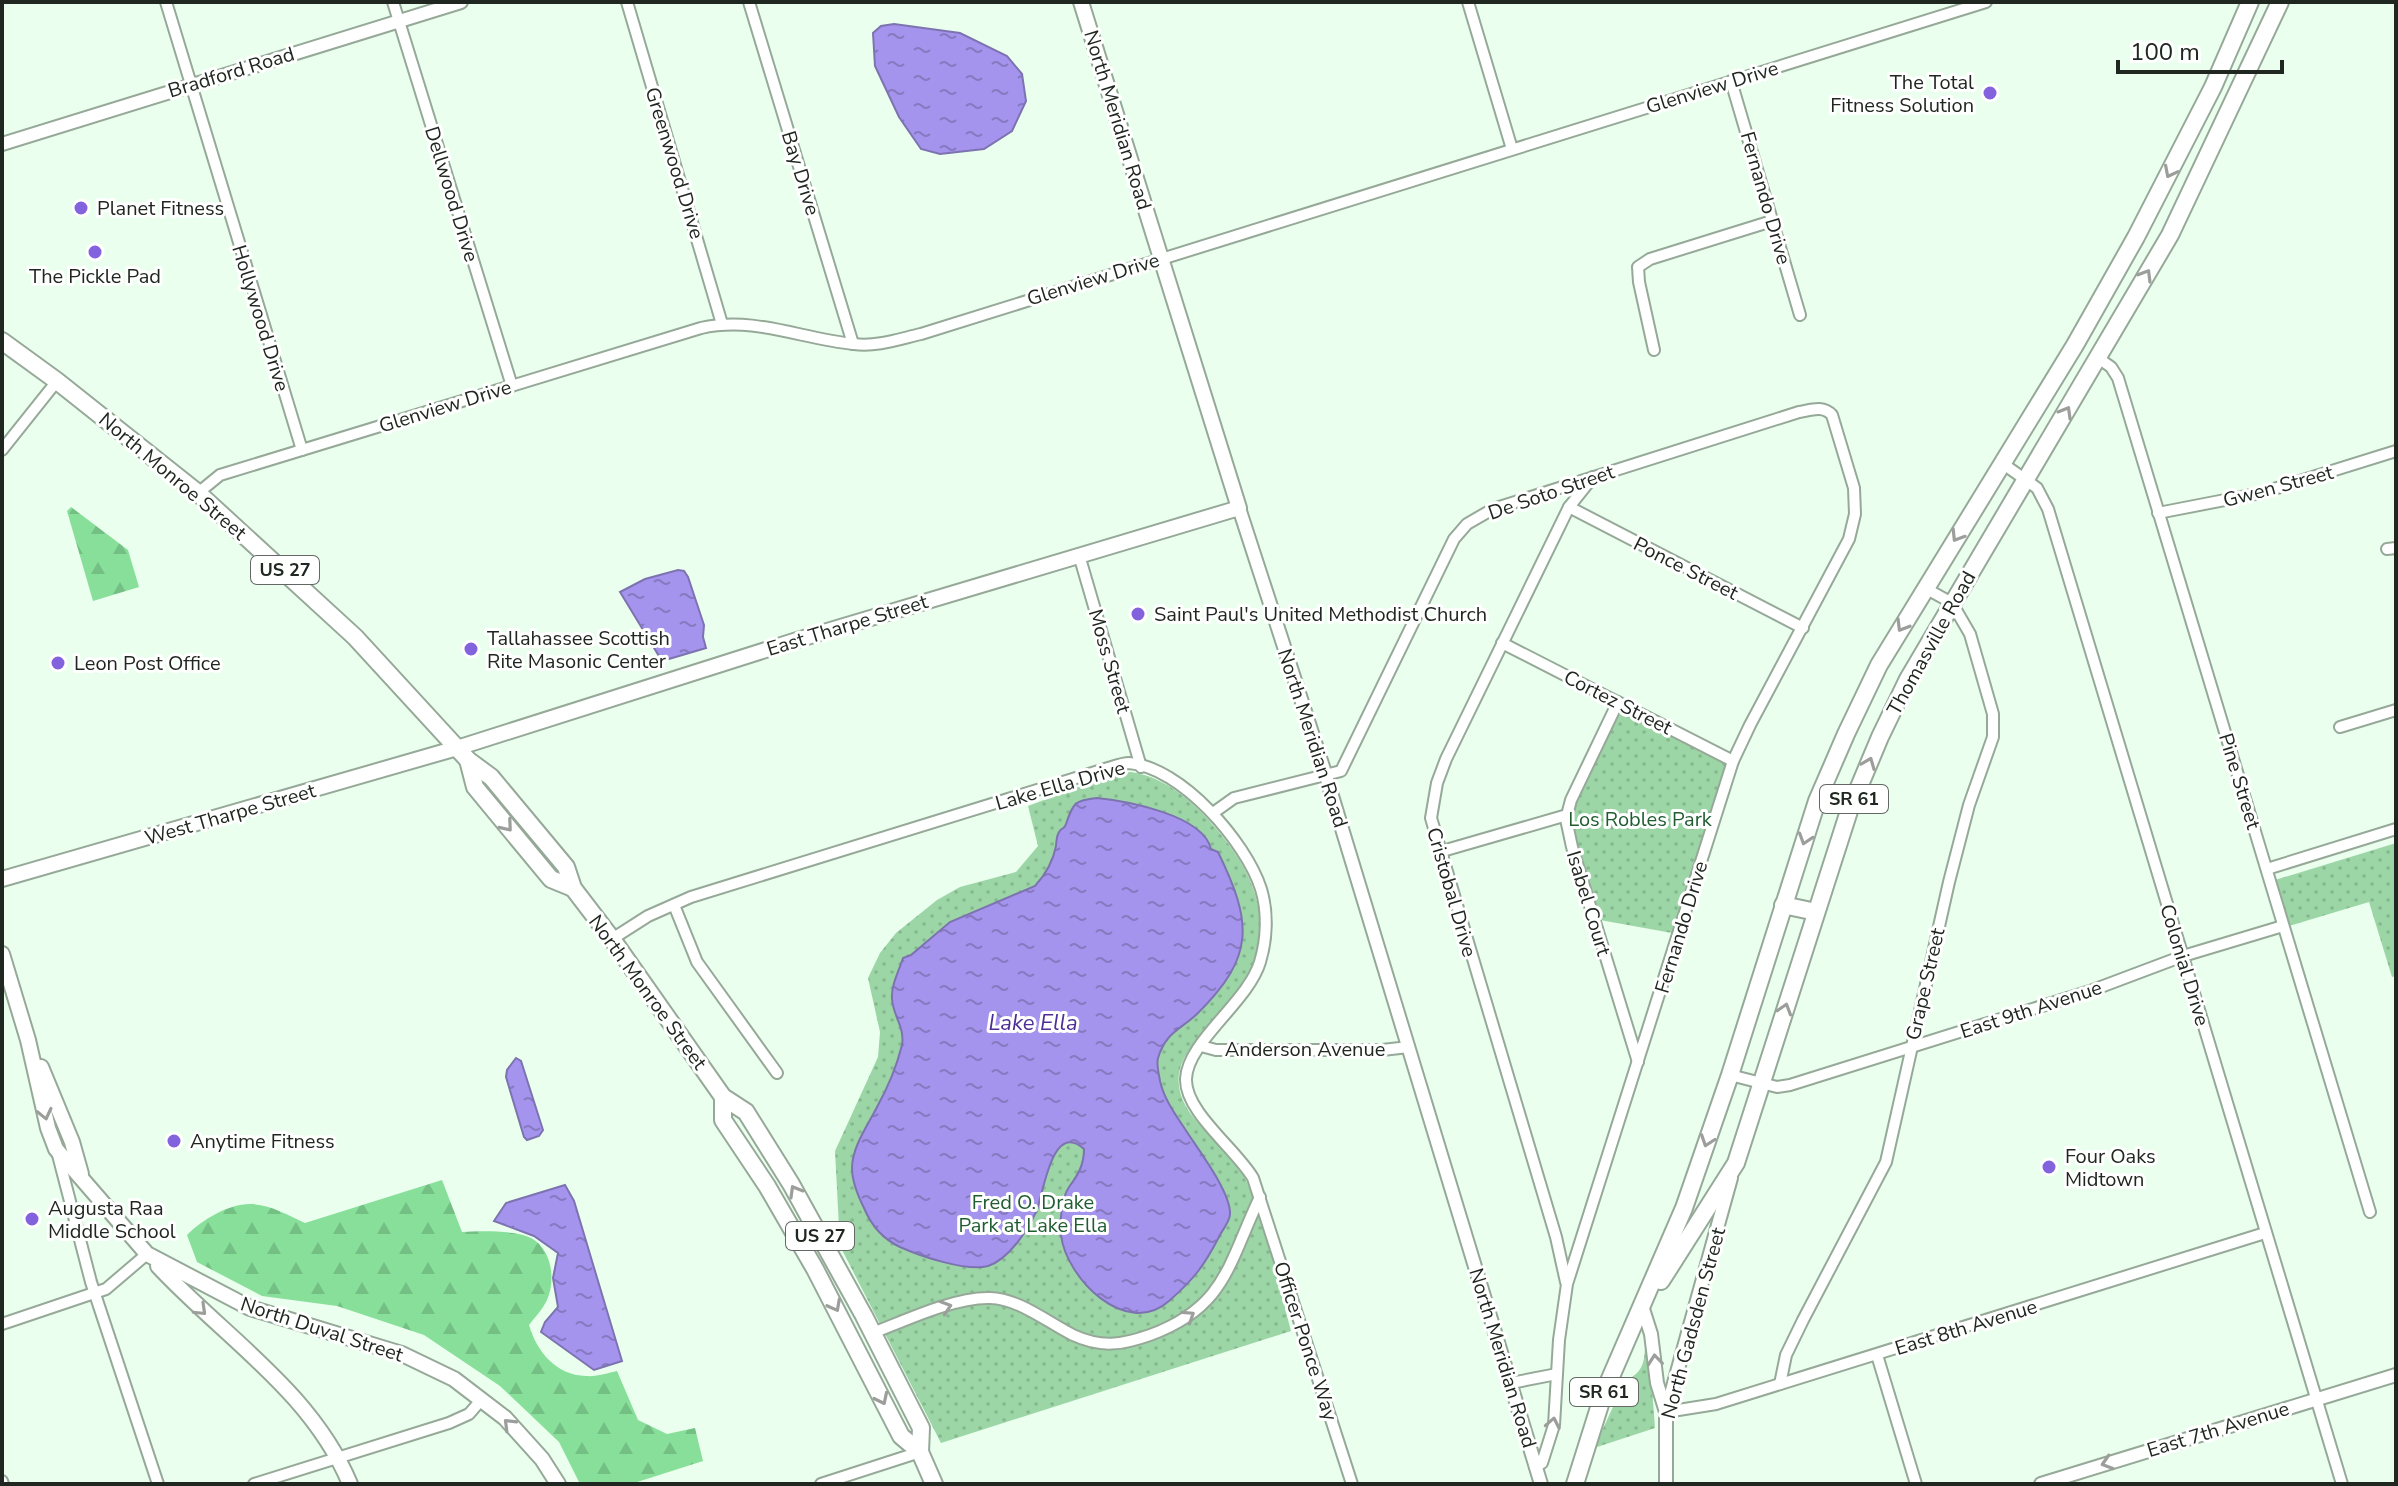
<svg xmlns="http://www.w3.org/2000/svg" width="2398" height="1486" font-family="'Nunito Sans',sans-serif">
	<defs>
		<pattern id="forest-firs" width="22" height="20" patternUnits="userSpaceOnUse" patternTransform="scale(2)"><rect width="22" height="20" fill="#87df9a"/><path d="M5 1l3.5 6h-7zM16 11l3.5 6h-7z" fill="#74bf84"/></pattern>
		<pattern id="park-dots" width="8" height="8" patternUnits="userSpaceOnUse" patternTransform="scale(2)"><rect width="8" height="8" fill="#9cd6a6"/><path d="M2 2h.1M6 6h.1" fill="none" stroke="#86b88f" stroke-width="1.8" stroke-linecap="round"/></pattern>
		<pattern id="water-ripples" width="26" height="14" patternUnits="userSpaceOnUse" patternTransform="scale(2)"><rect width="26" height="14" fill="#a594ee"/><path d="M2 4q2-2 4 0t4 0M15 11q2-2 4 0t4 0" fill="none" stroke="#8679c0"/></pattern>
	</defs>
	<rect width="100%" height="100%" fill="#eaffed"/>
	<g fill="url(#forest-firs)">
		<path d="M 71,507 L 128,550 L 139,587 L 93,601 L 67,511 Z"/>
		<path d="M 442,1180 L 462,1232 C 480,1231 516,1230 531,1238 C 552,1249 556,1280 547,1300 C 543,1309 535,1317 529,1325 C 537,1352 556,1375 586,1376 C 596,1377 608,1373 617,1371 L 638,1420 L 667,1434 L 695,1428 L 703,1461 L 631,1484 L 580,1484 L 559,1442 L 500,1386 L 424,1335 L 337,1306 L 262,1296 L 197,1262 L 187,1235 C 202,1220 228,1204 250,1204 C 269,1204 288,1215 305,1223 Z"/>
	</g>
	<g fill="url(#park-dots)">
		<path d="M 1626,712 L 1725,761 L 1728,764 L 1672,933 L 1600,920 L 1573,835 L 1572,810 L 1610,725 L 1621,713 Z"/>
		<path d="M 1131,772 C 1167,777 1197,805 1219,832 C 1257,878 1275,926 1245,982 C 1236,999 1218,1015 1206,1029 C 1191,1047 1176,1062 1179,1087 C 1185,1124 1227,1143 1243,1174 C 1267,1222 1277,1279 1291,1331 L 941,1443 L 840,1246 L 835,1151 L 878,1057 L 880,1032 L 868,978 L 880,953 L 896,933 L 937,900 L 960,887 L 1016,872 L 1038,846 L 1028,806 L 1113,774 Z"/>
		<path d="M 2396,843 L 2396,976 L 2392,977 L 2369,902 L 2289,926 L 2275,880 Z"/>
		<path d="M 1645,1348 L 1649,1348 L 1655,1428 L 1594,1448 L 1625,1381 C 1641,1373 1644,1366 1645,1348 Z"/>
	</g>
	<g fill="url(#water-ripples)" stroke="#7d73b0" stroke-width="2">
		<path d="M 894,24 L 960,33 L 1007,56 L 1022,74 L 1026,101 L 1012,131 L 984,149 L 940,154 L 921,149 L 899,117 L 875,66 L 873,33 L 881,26 Z"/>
		<path d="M 678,570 L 684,571 L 688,577 L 704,625 L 703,637 L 706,648 L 662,661 L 620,592 L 645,579 Z"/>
		<path d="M 1097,798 C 1127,801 1203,815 1211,849 L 1218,852 C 1252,922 1256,956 1197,1014 C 1180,1030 1166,1032 1158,1058 C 1156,1065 1159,1074 1160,1081 C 1164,1099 1175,1114 1185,1129 C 1197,1148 1231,1192 1230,1214 C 1230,1221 1223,1229 1220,1235 C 1204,1266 1195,1278 1169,1301 C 1126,1339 1066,1278 1061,1235 C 1060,1221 1061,1199 1069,1187 C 1078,1175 1084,1165 1084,1149 C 1051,1119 1043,1198 1036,1212 C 1027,1231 1009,1259 988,1266 C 967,1272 920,1256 900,1247 C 883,1239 871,1225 864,1208 C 858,1196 852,1182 852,1168 C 852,1147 868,1125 877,1107 C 887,1089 897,1065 902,1045 C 905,1027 893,1016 892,999 C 891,985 899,971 903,958 L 911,955 L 950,922 L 1035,886 C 1046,874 1053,862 1056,846 C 1056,844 1057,836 1058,834 C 1062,825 1063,832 1066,824 C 1073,804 1074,800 1097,798 Z"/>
		<path d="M 516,1058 L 521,1061 L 543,1130 L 539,1136 L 527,1140 L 524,1137 L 506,1077 L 507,1070 Z"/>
		<path d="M 565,1185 L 574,1201 L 622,1361 L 594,1370 L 541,1332 L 545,1322 L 558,1307 L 553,1278 L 558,1253 L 534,1236 L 494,1221 L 506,1203 Z"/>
	</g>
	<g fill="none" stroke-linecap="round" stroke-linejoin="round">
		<g stroke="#96a999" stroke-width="14">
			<g id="minor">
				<path d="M 166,2 L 302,450"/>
				<path d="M 393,2 L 512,386"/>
				<path d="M 627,2 L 722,324"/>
				<path d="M 749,2 L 853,344"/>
				<path d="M 1468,2 L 1512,149"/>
				<path d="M 1731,81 L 1800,315"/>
				<path d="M 1654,350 L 1639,282 L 1638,267 L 1650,259 L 1772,221"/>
				<path d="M 2098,358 L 2111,367 L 2118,378 L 2370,1212"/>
				<path d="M 2,450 L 57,381"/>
				<path d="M 2002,463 L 2037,488 L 2048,509 L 2342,1484"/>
				<path d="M 198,493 L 220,475 L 701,328 C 755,316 801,339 854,344 C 877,347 899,339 921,334 L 1986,2"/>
				<path d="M 1569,507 L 1803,628"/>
				<path d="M 2158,513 L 2261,493 L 2396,451"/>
				<path d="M 2387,549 L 2396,548"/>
				<path d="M 1079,555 L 1141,767"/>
				<path d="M 1502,643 L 1733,761"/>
				<path d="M 1618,702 L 1571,800 L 1566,819 L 1572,847 L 1638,1062"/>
				<path d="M 2340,727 L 2396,710"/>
				<path d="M 1213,813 L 1234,798 L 1341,771 L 1454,539 L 1467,524 L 1493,509 L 1799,412 C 1811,410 1823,405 1832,415 L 1854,488 L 1855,514 L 1849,539 L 1750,725 L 1733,761 L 1567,1284 L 1559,1340 L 1554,1425 L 1542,1463 L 1535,1467"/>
				<path d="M 1439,852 L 1567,815"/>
				<path d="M 2267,869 L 2396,829"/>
				<path d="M 674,905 L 697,962 L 777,1073"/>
				<path d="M 612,939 L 648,916 L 691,897 L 1105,769 C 1112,767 1122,763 1129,763 C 1181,767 1246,842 1261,889 C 1268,912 1267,939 1260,962 C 1248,1002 1187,1042 1186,1079 C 1185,1112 1236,1149 1253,1178 L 1352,1484"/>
				<path d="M 1201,1046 L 1216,1050 L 1382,1050 L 1409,1047"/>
				<path d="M 1730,1075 L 1777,1087 L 1790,1085 L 2090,991 L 2183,956 L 2283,926"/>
				<path d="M 58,1155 L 91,1282 L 158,1484"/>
				<path d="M 1566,1282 L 1556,1237 L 1431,818 L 1437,783 L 1446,759 L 1569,507 L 1593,477"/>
				<path d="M 2,1324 L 106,1289 L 147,1254"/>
				<path d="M 873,1333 C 906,1320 955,1297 990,1298 C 1020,1299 1047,1322 1073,1335 C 1101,1348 1122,1345 1150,1335 C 1226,1307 1228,1264 1260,1197"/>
				<path d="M 1877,1355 L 1916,1484"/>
				<path d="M 1511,1383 L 1557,1374"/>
				<path d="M 1780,1384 L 1786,1355 L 1803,1320 L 1886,1162 L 1949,882 L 1969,805 L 1993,737 L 1993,714 L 1970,634 L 1952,603 L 1925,588"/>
				<path d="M 1666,1412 L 1716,1404 L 2265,1233"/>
				<path d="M 2,1481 L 3,1484"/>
				<path d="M 254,1484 L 449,1423 L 469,1414 L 482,1399"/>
				<path d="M 821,1484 L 920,1452"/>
			</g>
		</g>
		<g stroke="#96a999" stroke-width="16">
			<g id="tertiary">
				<path d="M 2,144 L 461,2"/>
				<path d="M 1239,508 L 1326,776 L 1541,1484"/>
				<path d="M 1643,1309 L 1651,1334 L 1657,1383 L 1666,1412"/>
				<path d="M 1666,1484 L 1666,1412 L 1731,1178"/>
				<path d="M 2041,1484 L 2396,1375"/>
			</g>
		</g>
		<g stroke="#96a999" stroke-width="18">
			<g id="secondary">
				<path d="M 2,879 L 457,748 L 797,640 L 1239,508 L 1081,2"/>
				<path d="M 2,954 L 28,1040 L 48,1128 L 56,1149 L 147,1254 L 250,1308 L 402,1354 L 454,1379 L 505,1418 L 542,1459 L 558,1484"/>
				<path d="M 41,1067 L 72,1142 L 81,1174"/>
				<path d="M 158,1266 C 224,1337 312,1392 350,1484"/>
			</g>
		</g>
		<g stroke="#96a999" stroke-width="20">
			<g id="primary">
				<path d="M 2,341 L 57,381 L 198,493 L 355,637 L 468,760 L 491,777 L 566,867 L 573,888 L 612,939 L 723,1097 L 746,1112 L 791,1184 L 864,1316 L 921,1428 L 920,1452"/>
				<path d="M 468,760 L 475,787 L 551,879 L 573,888"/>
				<path d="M 1783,905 L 1816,912"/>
				<path d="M 723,1097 L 723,1120 L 767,1186 L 815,1269 L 901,1436 L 920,1452 L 934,1484"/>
				<path d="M 1661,1281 L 1736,1163 L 1849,811 L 1880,737 L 1908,679 L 2170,235 L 2280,2"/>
				<path d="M 1575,1484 L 1603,1395 L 1684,1208 L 1730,1075 L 1817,801 L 1846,734 L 1879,665 L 2075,345 L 2136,237 L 2213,87 L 2250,2"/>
			</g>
		</g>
		<use href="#minor" stroke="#fff" stroke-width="10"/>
		<use href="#tertiary" stroke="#fff" stroke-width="12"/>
		<use href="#secondary" stroke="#fff" stroke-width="14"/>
		<use href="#primary" stroke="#fff" stroke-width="16"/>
	</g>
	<defs><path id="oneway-chevron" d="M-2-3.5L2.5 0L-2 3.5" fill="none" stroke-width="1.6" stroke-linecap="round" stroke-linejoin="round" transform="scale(2)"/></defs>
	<g stroke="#9b9e9b">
		<use href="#oneway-chevron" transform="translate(2170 172) rotate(117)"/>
		<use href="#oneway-chevron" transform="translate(2146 275) rotate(-59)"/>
		<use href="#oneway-chevron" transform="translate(2066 412) rotate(-60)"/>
		<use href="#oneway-chevron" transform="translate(1957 536) rotate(122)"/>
		<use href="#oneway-chevron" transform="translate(1902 626) rotate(121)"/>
		<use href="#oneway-chevron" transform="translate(1869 763) rotate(-68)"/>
		<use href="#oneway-chevron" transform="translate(507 826) rotate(50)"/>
		<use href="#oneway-chevron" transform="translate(1805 839) rotate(108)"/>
		<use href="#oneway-chevron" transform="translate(1785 1009) rotate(-73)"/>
		<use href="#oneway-chevron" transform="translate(45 1114) rotate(77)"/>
		<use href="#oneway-chevron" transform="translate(1707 1141) rotate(109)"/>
		<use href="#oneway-chevron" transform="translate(795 1191) rotate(-120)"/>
		<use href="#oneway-chevron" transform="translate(835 1306) rotate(62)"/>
		<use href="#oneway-chevron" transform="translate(946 1307) rotate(-18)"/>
		<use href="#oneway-chevron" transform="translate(201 1310) rotate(44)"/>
		<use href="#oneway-chevron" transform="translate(1189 1316) rotate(-33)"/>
		<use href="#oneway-chevron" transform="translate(1655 1360) rotate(-96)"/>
		<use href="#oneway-chevron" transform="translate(882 1399) rotate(64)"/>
		<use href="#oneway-chevron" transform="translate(1553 1423) rotate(-79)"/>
		<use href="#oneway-chevron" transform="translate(509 1424) rotate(-135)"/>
		<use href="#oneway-chevron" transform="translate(2107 1463) rotate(163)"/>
	</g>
	<g fill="#8262dd" stroke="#fff" stroke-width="3">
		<circle cx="1990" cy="93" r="8"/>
		<circle cx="81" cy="208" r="8"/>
		<circle cx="95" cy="252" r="8"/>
		<circle cx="1138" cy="614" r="8"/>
		<circle cx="471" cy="649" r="8"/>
		<circle cx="58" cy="663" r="8"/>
		<circle cx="174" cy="1141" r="8"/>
		<circle cx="2049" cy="1167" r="8"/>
		<circle cx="32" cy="1219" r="8"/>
	</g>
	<g text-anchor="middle" stroke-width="6" stroke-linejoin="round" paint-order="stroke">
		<g fill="#fff" stroke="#636864" stroke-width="2">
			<rect x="251" y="556" width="68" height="28" rx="6"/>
			<rect x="1820" y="785" width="68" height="28" rx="6"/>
			<rect x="786" y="1222" width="68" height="28" rx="6"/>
			<rect x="1570" y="1378" width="68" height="28" rx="6"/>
		</g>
		<g font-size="18" font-weight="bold" fill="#202721">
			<text x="285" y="576">US 27</text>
			<text x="1854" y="805">SR 61</text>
			<text x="820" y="1242">US 27</text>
			<text x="1604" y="1398">SR 61</text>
		</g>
		<g font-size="20" fill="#202721" stroke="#fff">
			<text transform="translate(231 72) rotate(-17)" y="7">Bradford Road</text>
			<text transform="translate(1712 87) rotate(-17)" y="7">Glenview Drive</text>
			<text transform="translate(1118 120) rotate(73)" y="7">North Meridian Road</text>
			<text transform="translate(675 163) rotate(73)" y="7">Greenwood Drive</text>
			<text transform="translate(801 173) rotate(73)" y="7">Bay Drive</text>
			<text transform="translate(452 194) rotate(73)" y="7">Dellwood Drive</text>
			<text transform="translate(1766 198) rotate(74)" y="7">Fernando Drive</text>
			<text transform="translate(1093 279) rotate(-17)" y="7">Glenview Drive</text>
			<text transform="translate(261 318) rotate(73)" y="7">Hollywood Drive</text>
			<text transform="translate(445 406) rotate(-17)" y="7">Glenview Drive</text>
			<text transform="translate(173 476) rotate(40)" y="7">North Monroe Street</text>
			<text transform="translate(2278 486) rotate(-15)" y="7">Gwen Street</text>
			<text transform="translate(1551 492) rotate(-19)" y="7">De Soto Street</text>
			<text transform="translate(1686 568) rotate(27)" y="7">Ponce Street</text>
			<text transform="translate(847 625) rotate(-17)" y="7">East Tharpe Street</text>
			<text transform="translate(1931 643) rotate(-61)" y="7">Thomasville Road</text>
			<text transform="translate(1110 661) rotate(74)" y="7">Moss Street</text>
			<text transform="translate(1618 702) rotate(27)" y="7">Cortez Street</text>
			<text transform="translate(1313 738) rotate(72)" y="7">North Meridian Road</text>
			<text transform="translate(2240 781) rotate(73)" y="7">Pine Street</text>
			<text transform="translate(1060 785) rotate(-16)" y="7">Lake Ella Drive</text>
			<text transform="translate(230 814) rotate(-16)" y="7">West Tharpe Street</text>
			<text transform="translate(1452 892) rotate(74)" y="7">Cristobal Drive</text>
			<text transform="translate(1589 903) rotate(73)" y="7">Isabel Court</text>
			<text transform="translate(1681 927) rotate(-73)" y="7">Fernando Drive</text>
			<text transform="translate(2185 965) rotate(73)" y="7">Colonial Drive</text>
			<text transform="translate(1925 984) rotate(-77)" y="7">Grape Street</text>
			<text transform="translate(648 992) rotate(54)" y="7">North Monroe Street</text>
			<text transform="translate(2031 1009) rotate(-18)" y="7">East 9th Avenue</text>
			<text x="1305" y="1056">Anderson Avenue</text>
			<text transform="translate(1693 1323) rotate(-75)" y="7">North Gadsden Street</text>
			<text transform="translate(1966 1327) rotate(-17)" y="7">East 8th Avenue</text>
			<text transform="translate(322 1329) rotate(18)" y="7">North Duval Street</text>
			<text transform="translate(1306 1341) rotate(72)" y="7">Officer Ponce Way</text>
			<text transform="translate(1503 1358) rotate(73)" y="7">North Meridian Road</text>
			<text transform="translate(2218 1429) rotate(-17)" y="7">East 7th Avenue</text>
		</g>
		<g font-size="20" fill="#202721" stroke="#fff" text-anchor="start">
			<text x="1974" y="89" text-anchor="end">The Total<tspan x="1974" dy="23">Fitness Solution</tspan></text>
			<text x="97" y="215">Planet Fitness</text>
			<text x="95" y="283" text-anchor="middle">The Pickle Pad</text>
			<text x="1154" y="621">Saint Paul's United Methodist Church</text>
			<text x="487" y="645">Tallahassee Scottish<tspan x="487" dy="23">Rite Masonic Center</tspan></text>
			<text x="74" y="670">Leon Post Office</text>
			<text x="190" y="1148">Anytime Fitness</text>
			<text x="2065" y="1163">Four Oaks<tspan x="2065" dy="23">Midtown</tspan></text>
			<text x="48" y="1215">Augusta Raa<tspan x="48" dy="23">Middle School</tspan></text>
		</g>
		<g font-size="20" fill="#1f5d31" stroke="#fff">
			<text x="1640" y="826">Los Robles Park</text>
			<text x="1033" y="1209">Fred O. Drake<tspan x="1033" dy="23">Park at Lake Ella</tspan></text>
		</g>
		<g font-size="22" font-style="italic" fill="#4d2e95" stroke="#fff">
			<text x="1033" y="1030">Lake Ella</text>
		</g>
	</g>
	<rect width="2398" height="1486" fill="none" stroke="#202721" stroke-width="8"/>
	<path d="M2118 60v12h164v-12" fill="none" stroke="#202721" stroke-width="4"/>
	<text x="2130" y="60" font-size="24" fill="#202721" stroke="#ffffff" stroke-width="6" paint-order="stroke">100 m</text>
</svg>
